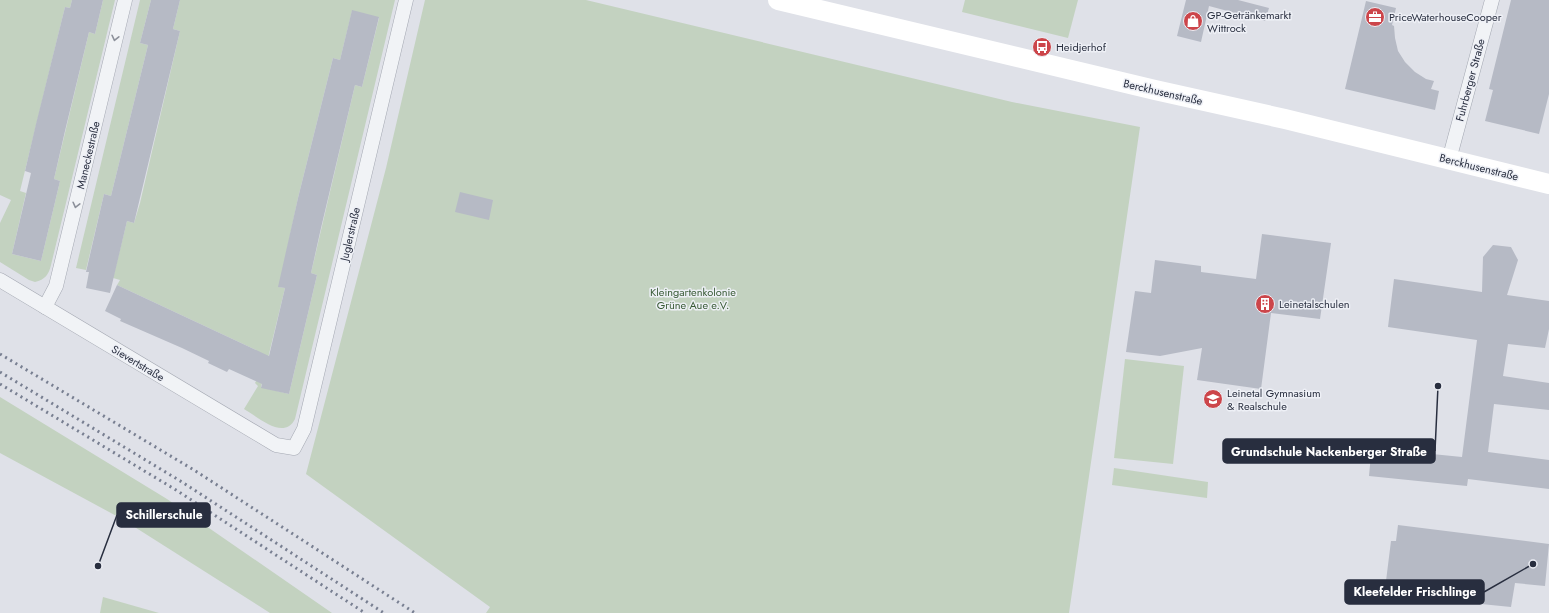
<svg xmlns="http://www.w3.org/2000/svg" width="1549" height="613" font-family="Jost,sans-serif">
	<rect width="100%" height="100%" fill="#dfe1e8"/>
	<g fill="#c3d2c0" fill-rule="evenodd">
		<path d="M 0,0 L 72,0 L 70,8 L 65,7 L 20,191 L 26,193 L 12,254 L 41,261 L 60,181 L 54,179 L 89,32 L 95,34 L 103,0 L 115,0 L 51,265 C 49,274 45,280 35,282 L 29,280 L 0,262 L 0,223 L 11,200 L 0,195 Z"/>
		<path d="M 140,0 L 151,0 L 140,43 L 148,45 L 111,196 L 104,194 L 86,270 L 76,268 Z"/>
		<path d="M 180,0 L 395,0 L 295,419 C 284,441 258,417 244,409 L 258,386 L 255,383 L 258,377 L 256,350 L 117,285 L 120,280 L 113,278 L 127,221 L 134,223 L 140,203 L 180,31 L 173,29 ZM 352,11 L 379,18 L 362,87 L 355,85 L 311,273 L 317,275 L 289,394 L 261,387 L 285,288 L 279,287 L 298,198 L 333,58 L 340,60 Z"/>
		<path d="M 425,0 L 586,0 L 1012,102 L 1140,127 L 1069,613 L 486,613 L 490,607 L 306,474 L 386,168 Z"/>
		<path d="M 965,0 L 1078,0 L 1068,38 L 962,12 Z"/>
		<path d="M 1125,359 L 1184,366 L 1173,464 L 1114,458 Z"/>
		<path d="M 0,397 L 167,499 L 332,613 L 270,613 L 122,519 L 0,453 Z"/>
		<path d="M 1114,468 L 1208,482 L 1207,498 L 1112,485 Z"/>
		<path d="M 103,597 L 159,613 L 100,613 Z"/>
	</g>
	<g fill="#b6bac5">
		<path d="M 72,0 L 103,0 L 95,34 L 89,32 L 65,131 L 54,179 L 60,181 L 41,261 L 12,254 L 31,173 L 25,171 L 36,124 L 65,7 L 70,8 Z"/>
		<path d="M 151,0 L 180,0 L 173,29 L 180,31 L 134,223 L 127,221 L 110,293 L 86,288 L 89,272 L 86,272 L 104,194 L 111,196 L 148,45 L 140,43 Z"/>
		<path d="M 1186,0 L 1238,0 L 1269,8 L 1265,21 L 1209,6 L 1201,42 L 1177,36 Z"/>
		<path d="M 1511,0 L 1549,0 L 1549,94 L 1539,134 L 1485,121 L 1493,90 L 1489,89 Z"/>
		<path d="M 1366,1 L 1396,8 L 1392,25 L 1394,26 L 1395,38 L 1398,51 L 1405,62 L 1415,72 L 1426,79 L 1434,81 L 1431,89 L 1439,91 L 1435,110 L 1345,89 Z"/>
		<path d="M 352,10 L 379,17 L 362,87 L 355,85 L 321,228 L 311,273 L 317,275 L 289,394 L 261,388 L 262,384 L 229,369 L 227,372 L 208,363 L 209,361 L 182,348 L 120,321 L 121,319 L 105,311 L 117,285 L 269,356 L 285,288 L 278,287 L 298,198 L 333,58 L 340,60 Z"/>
		<path d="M 460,192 L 493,200 L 489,220 L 455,212 Z"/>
		<path d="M 1262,234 L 1331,243 L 1320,319 L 1271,313 L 1261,389 L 1197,380 L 1202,348 L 1160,356 L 1126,352 L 1135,291 L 1151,293 L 1155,260 L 1201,266 L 1201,272 L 1256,279 Z"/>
		<path d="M 1493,245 L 1511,247 L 1518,260 L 1507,295 L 1549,301 L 1549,329 L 1545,348 L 1508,344 L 1503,376 L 1549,383 L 1549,410 L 1494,404 L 1488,452 L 1549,460 L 1549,489 L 1468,479 L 1467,486 L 1369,476 L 1371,454 L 1385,454 L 1385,440 L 1412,443 L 1412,452 L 1462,457 L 1477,340 L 1388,327 L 1394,279 L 1482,292 L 1483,257 Z"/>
		<path d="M 1398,525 L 1549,544 L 1545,586 L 1515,583 L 1511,607 L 1481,604 L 1482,593 L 1386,581 L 1391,541 L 1396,541 Z"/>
	</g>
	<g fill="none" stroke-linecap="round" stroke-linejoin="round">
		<g stroke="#a4a8b2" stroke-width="15">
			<g id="street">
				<path d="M 1449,160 L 1492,0"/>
				<path d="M 0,280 L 276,445 L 294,448 L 304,429 L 406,0"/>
				<path d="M 45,307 L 56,286 L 125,0"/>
			</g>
		</g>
		<use href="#street" stroke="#f1f3f6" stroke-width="14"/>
		<path stroke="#fff" stroke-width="20" d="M 778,0 L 1155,90 L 1285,119 L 1549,184"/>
		<g stroke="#787f91" stroke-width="3" stroke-dasharray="2 4" stroke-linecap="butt">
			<path d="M 0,354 L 194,470 L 415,613"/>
			<path d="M 0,372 L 182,482 L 384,613"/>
			<path d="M 0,384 L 176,490 L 365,613"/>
		</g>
	</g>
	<defs><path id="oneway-chevron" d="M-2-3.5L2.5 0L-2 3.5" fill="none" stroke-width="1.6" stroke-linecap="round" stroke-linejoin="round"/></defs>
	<g stroke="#8c909a">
		<use href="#oneway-chevron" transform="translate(115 38) rotate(103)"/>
		<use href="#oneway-chevron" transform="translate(76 205) rotate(104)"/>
	</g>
	<defs>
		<g id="office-disc" transform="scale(1)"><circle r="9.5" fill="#cc454a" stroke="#eef0f6"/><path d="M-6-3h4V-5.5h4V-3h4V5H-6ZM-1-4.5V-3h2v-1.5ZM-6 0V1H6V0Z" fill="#fff"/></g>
		<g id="shop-disc" transform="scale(1)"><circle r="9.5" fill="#cc454a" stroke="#eef0f6"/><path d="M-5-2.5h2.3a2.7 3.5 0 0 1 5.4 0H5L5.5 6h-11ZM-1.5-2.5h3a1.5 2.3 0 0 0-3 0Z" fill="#fff"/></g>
		<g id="bus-disc" transform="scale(1)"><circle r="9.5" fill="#cc454a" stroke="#eef0f6"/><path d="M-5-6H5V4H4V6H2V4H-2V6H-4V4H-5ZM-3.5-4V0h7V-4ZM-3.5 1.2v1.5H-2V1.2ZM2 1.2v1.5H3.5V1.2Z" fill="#fff"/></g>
		<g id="building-disc" transform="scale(1)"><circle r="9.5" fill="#cc454a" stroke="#eef0f6"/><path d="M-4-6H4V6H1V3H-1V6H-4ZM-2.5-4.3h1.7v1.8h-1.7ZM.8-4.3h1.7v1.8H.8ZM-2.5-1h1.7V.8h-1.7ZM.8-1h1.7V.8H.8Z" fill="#fff"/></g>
		<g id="school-disc" transform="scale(1)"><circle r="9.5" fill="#cc454a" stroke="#eef0f6"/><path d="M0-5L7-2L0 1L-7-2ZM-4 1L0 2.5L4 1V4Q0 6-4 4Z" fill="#fff"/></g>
	</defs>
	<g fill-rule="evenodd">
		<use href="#office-disc" x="1375" y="17"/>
		<use href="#shop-disc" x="1193" y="21"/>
		<use href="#bus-disc" x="1042" y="47"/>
		<use href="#building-disc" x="1265" y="304"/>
		<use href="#school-disc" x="1213" y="399"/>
	</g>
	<g text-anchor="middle" stroke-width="3" stroke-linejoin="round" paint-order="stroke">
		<g font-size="11" fill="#282e3f" stroke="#eef0f6" text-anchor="start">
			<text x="1207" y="19">GP-Getränkemarkt<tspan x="1207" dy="13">Wittrock</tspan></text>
			<text x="1389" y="21">PriceWaterhouseCooper</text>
			<text x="1056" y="51">Heidjerhof</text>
			<text x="1279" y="308">Leinetalschulen</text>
			<text x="1227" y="397">Leinetal Gymnasium<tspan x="1227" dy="13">&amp; Realschule</tspan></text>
		</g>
		<g font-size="11" fill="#282e3f" stroke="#eef0f6">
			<text transform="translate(1470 80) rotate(-75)" y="4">Fuhrberger Straße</text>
			<text transform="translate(1163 92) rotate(13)" y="4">Berckhusenstraße</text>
			<text transform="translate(88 155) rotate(-77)" y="4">Maneckestraße</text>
			<text transform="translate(1479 167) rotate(14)" y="4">Berckhusenstraße</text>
			<text transform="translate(350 234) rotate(-77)" y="4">Juglerstraße</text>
			<text transform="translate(138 363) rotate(31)" y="4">Sievertstraße</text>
		</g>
		<g font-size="11" fill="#385a35" stroke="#eef0f6">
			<text x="693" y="296">Kleingartenkolonie<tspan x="693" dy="13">Grüne Aue e.V.</tspan></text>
		</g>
	</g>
	<path fill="none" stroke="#282e3f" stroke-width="1.5" d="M1438 386L1435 451M98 566L117 515M1533 564L1484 592"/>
	<g fill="#282e3f" stroke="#eef0f6" stroke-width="1.5">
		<circle cx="1438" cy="386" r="4"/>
		<circle cx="98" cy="566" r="4"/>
		<circle cx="1533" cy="564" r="4"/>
	</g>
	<g fill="#282e3f" stroke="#282e3f" stroke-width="1.5">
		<rect x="1223" y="439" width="212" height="24" rx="4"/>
		<rect x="117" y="503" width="93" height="24" rx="4"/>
		<rect x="1345" y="580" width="139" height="24" rx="4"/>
	</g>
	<g font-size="12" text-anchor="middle" font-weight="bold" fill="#fff">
		<text x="1329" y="456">Grundschule Nackenberger Straße</text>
		<text x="164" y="519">Schillerschule</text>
		<text x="1415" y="596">Kleefelder Frischlinge</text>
	</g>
</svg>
